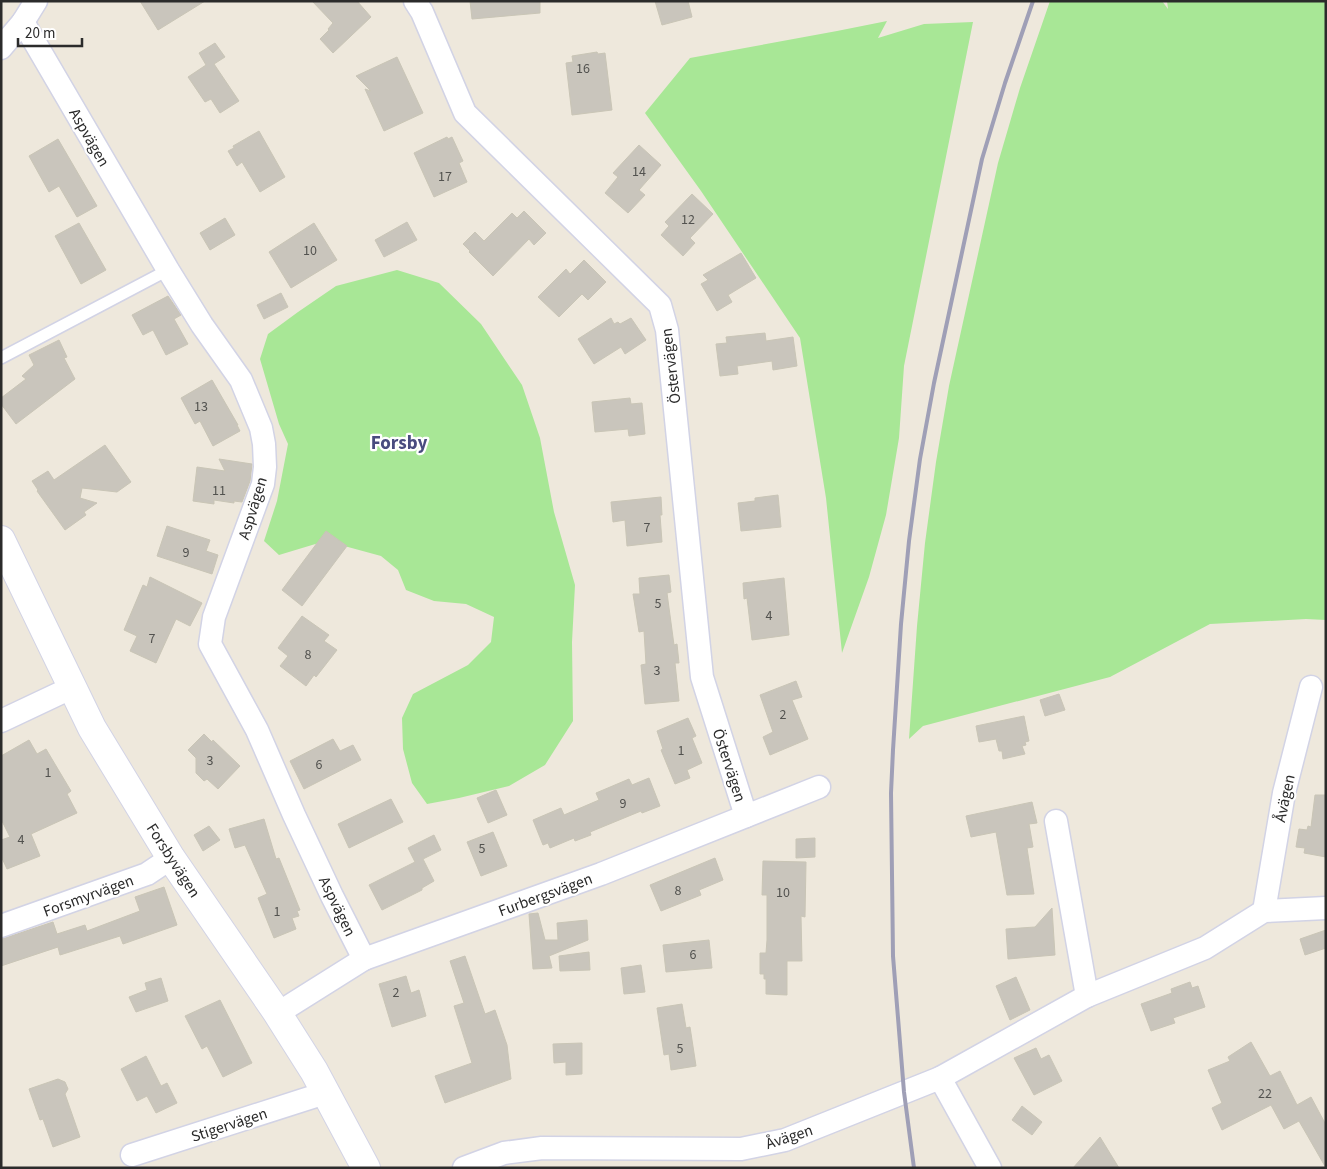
<svg xmlns="http://www.w3.org/2000/svg" width="1327" height="1169" font-family="'Source Sans 3',sans-serif">
	<rect width="100%" height="100%" fill="#eee8dc"/>
	<g fill="#a8e796">
		<path d="M 1050,1 L 1162,1 L 1168,9 L 1167,1 L 1326,1 L 1326,620 L 1306,619 L 1210,624 L 1110,677 L 923,726 L 909,739 L 917,626 L 925,543 L 936,462 L 949,386 L 998,163 L 1020,88 Z"/>
		<path d="M 887,21 L 878,38 L 924,24 L 973,22 L 904,366 L 899,438 L 886,515 L 869,577 L 842,653 L 826,498 L 800,338 L 701,191 L 645,113 L 690,58 L 837,31 Z"/>
		<path d="M 397,270 L 439,283 L 481,324 L 522,385 L 540,438 L 554,512 L 575,585 L 572,642 L 573,721 L 545,765 L 509,786 L 459,798 L 427,804 L 412,783 L 403,749 L 402,718 L 413,694 L 468,665 L 491,642 L 494,617 L 466,604 L 434,601 L 406,590 L 398,570 L 381,556 L 348,547 L 322,542 L 279,555 L 264,541 L 277,501 L 288,444 L 279,424 L 260,359 L 268,334 L 298,312 L 336,286 Z"/>
	</g>
	<g fill="#c9c5bc" stroke="#c9c5b6">
		<path d="M 140,1 L 205,1 L 158,30 Z"/>
		<path d="M 312,1 L 357,1 L 371,17 L 333,53 L 320,39 L 329,30 L 328,29 L 333,23 Z"/>
		<path d="M 470,1 L 540,1 L 540,13 L 472,19 Z"/>
		<path d="M 655,1 L 688,1 L 692,17 L 662,25 Z"/>
		<path d="M 215,43 L 225,57 L 214,64 L 239,101 L 220,113 L 211,99 L 205,102 L 188,77 L 206,65 L 199,53 Z"/>
		<path d="M 597,52 L 598,54 L 605,53 L 612,110 L 572,115 L 566,63 L 573,62 L 572,56 Z"/>
		<path d="M 397,57 L 423,113 L 384,131 L 365,89 L 371,91 L 356,76 Z"/>
		<path d="M 259,131 L 285,177 L 260,192 L 242,162 L 237,166 L 228,151 L 234,148 L 233,146 Z"/>
		<path d="M 447,137 L 448,139 L 452,137 L 463,161 L 459,163 L 467,182 L 434,197 L 414,153 Z"/>
		<path d="M 58,139 L 97,206 L 77,217 L 59,186 L 49,192 L 29,156 Z"/>
		<path d="M 639,145 L 661,165 L 639,190 L 645,195 L 628,213 L 605,193 L 618,177 L 613,173 Z"/>
		<path d="M 692,194 L 713,214 L 690,238 L 695,243 L 683,256 L 661,235 L 669,226 L 665,222 Z"/>
		<path d="M 524,211 L 546,233 L 534,245 L 529,239 L 493,276 L 469,252 L 470,251 L 463,244 L 475,232 L 484,241 L 512,213 L 517,218 Z"/>
		<path d="M 225,218 L 235,235 L 210,250 L 200,233 Z"/>
		<path d="M 407,222 L 417,240 L 384,257 L 375,240 Z"/>
		<path d="M 79,223 L 106,270 L 81,284 L 55,236 Z"/>
		<path d="M 314,223 L 337,260 L 291,288 L 269,252 Z"/>
		<path d="M 741,253 L 756,278 L 728,295 L 732,302 L 717,311 L 701,284 L 708,280 L 703,275 Z"/>
		<path d="M 584,260 L 606,282 L 588,300 L 582,294 L 559,317 L 538,297 L 566,269 L 570,274 Z"/>
		<path d="M 281,293 L 288,307 L 264,319 L 257,305 Z"/>
		<path d="M 168,296 L 181,315 L 174,319 L 188,344 L 166,355 L 153,330 L 143,335 L 132,315 Z"/>
		<path d="M 611,318 L 614,324 L 618,322 L 620,324 L 631,318 L 646,340 L 625,354 L 621,347 L 594,364 L 578,339 Z"/>
		<path d="M 765,333 L 766,341 L 793,337 L 797,366 L 773,370 L 772,361 L 737,366 L 738,374 L 720,376 L 716,344 L 727,343 L 726,337 Z"/>
		<path d="M 59,340 L 67,357 L 64,358 L 75,379 L 16,424 L 1,404 L 1,398 L 26,379 L 22,376 L 34,365 L 29,355 Z"/>
		<path d="M 212,380 L 238,425 L 237,425 L 240,431 L 213,446 L 200,421 L 195,424 L 181,398 Z"/>
		<path d="M 630,398 L 631,404 L 642,403 L 645,434 L 629,436 L 628,429 L 595,432 L 592,402 Z"/>
		<path d="M 105,445 L 131,482 L 117,492 L 82,488 L 80,498 L 97,503 L 84,512 L 86,515 L 65,530 L 37,491 L 38,490 L 32,481 L 48,471 L 54,480 Z"/>
		<path d="M 219,459 L 252,464 L 250,481 L 242,502 L 234,501 L 234,503 L 214,500 L 214,504 L 193,501 L 197,467 L 225,471 Z"/>
		<path d="M 778,495 L 781,527 L 741,531 L 738,503 L 755,501 L 755,498 Z"/>
		<path d="M 661,497 L 662,515 L 660,515 L 662,542 L 627,546 L 625,520 L 613,522 L 611,502 Z"/>
		<path d="M 167,526 L 210,540 L 206,551 L 218,555 L 212,574 L 157,556 Z"/>
		<path d="M 326,531 L 347,546 L 302,606 L 282,590 Z"/>
		<path d="M 669,575 L 671,592 L 667,593 L 674,645 L 677,644 L 679,663 L 675,663 L 679,701 L 645,704 L 641,665 L 646,664 L 644,631 L 639,632 L 633,594 L 640,594 L 639,578 Z"/>
		<path d="M 150,577 L 202,603 L 190,626 L 176,619 L 156,663 L 130,651 L 137,636 L 124,630 L 143,585 L 147,587 Z"/>
		<path d="M 784,578 L 789,635 L 752,640 L 747,598 L 744,599 L 743,583 Z"/>
		<path d="M 302,616 L 329,635 L 324,641 L 337,650 L 316,677 L 314,675 L 306,686 L 280,666 L 288,656 L 278,648 Z"/>
		<path d="M 796,681 L 802,697 L 792,700 L 808,739 L 770,755 L 763,737 L 773,732 L 760,695 Z"/>
		<path d="M 1059,694 L 1065,710 L 1045,716 L 1040,700 Z"/>
		<path d="M 1024,716 L 1029,741 L 1025,742 L 1026,745 L 1022,746 L 1025,754 L 1003,759 L 1002,751 L 999,751 L 996,739 L 979,742 L 976,726 Z"/>
		<path d="M 688,718 L 696,736 L 692,738 L 702,763 L 687,770 L 690,778 L 675,784 L 661,750 L 663,749 L 657,731 Z"/>
		<path d="M 204,734 L 212,742 L 213,740 L 240,766 L 218,789 L 207,779 L 204,781 L 196,773 L 196,758 L 188,750 Z"/>
		<path d="M 333,739 L 340,751 L 353,745 L 361,760 L 304,789 L 290,761 Z"/>
		<path d="M 29,740 L 37,754 L 46,749 L 71,791 L 67,794 L 77,813 L 31,834 L 40,856 L 7,869 L 1,856 L 1,840 L 10,837 L 1,819 L 1,756 Z"/>
		<path d="M 649,778 L 660,806 L 642,813 L 641,811 L 590,832 L 591,835 L 575,841 L 574,838 L 550,848 L 548,843 L 543,845 L 533,820 L 561,808 L 564,815 L 599,800 L 596,793 L 629,779 L 632,785 Z"/>
		<path d="M 496,790 L 507,815 L 488,823 L 477,798 Z"/>
		<path d="M 1315,795 L 1326,795 L 1326,857 L 1304,853 L 1305,848 L 1296,847 L 1299,829 L 1307,830 L 1308,826 L 1311,827 Z"/>
		<path d="M 391,799 L 403,822 L 349,848 L 338,824 Z"/>
		<path d="M 1032,802 L 1037,823 L 1029,824 L 1033,847 L 1027,848 L 1034,894 L 1007,895 L 996,832 L 971,837 L 966,816 Z"/>
		<path d="M 264,819 L 276,859 L 279,858 L 300,910 L 297,911 L 299,916 L 292,918 L 296,929 L 274,938 L 258,898 L 267,894 L 245,845 L 235,848 L 229,829 Z"/>
		<path d="M 209,826 L 220,840 L 203,851 L 194,835 Z"/>
		<path d="M 493,832 L 507,866 L 481,876 L 467,842 Z"/>
		<path d="M 434,835 L 441,850 L 423,859 L 434,881 L 422,888 L 422,890 L 382,910 L 369,885 L 415,862 L 408,848 Z"/>
		<path d="M 815,838 L 815,857 L 796,858 L 796,839 Z"/>
		<path d="M 715,858 L 723,880 L 699,890 L 701,895 L 661,911 L 650,885 Z"/>
		<path d="M 763,861 L 806,862 L 805,917 L 801,916 L 802,961 L 787,961 L 787,995 L 766,994 L 766,979 L 764,979 L 764,974 L 760,974 L 760,953 L 766,953 L 767,940 L 767,895 L 762,895 Z"/>
		<path d="M 164,887 L 177,925 L 123,944 L 120,936 L 60,955 L 58,947 L 1,966 L 1,939 L 5,938 L 53,922 L 57,934 L 85,925 L 87,931 L 140,911 L 135,897 Z"/>
		<path d="M 1052,908 L 1055,955 L 1008,959 L 1006,929 L 1035,927 Z"/>
		<path d="M 538,913 L 545,940 L 558,940 L 557,923 L 587,920 L 588,940 L 549,956 L 552,968 L 533,969 L 529,914 Z"/>
		<path d="M 1326,930 L 1326,948 L 1305,955 L 1300,939 Z"/>
		<path d="M 709,940 L 712,968 L 666,972 L 663,945 Z"/>
		<path d="M 589,952 L 590,970 L 560,971 L 559,956 Z"/>
		<path d="M 465,956 L 485,1014 L 495,1010 L 507,1045 L 511,1079 L 445,1103 L 435,1076 L 472,1063 L 454,1006 L 464,1003 L 450,961 Z"/>
		<path d="M 641,965 L 645,992 L 624,994 L 621,968 Z"/>
		<path d="M 406,976 L 411,993 L 419,990 L 426,1016 L 392,1027 L 379,984 Z"/>
		<path d="M 1016,977 L 1030,1010 L 1010,1020 L 996,986 Z"/>
		<path d="M 161,978 L 168,1001 L 136,1012 L 129,997 L 147,990 L 145,983 Z"/>
		<path d="M 1190,982 L 1192,988 L 1198,986 L 1205,1007 L 1173,1018 L 1175,1023 L 1151,1031 L 1141,1004 L 1172,993 L 1171,989 Z"/>
		<path d="M 220,1000 L 252,1063 L 223,1077 L 207,1046 L 202,1049 L 185,1016 Z"/>
		<path d="M 682,1004 L 686,1028 L 690,1027 L 696,1066 L 671,1070 L 669,1054 L 664,1055 L 657,1008 Z"/>
		<path d="M 1251,1042 L 1270,1076 L 1280,1071 L 1297,1105 L 1311,1097 L 1326,1125 L 1326,1168 L 1299,1121 L 1284,1129 L 1271,1105 L 1222,1130 L 1212,1108 L 1222,1103 L 1208,1070 L 1230,1061 L 1228,1057 Z"/>
		<path d="M 582,1043 L 582,1074 L 566,1075 L 566,1062 L 554,1063 L 553,1044 Z"/>
		<path d="M 1036,1048 L 1041,1059 L 1049,1055 L 1062,1081 L 1034,1095 L 1014,1058 Z"/>
		<path d="M 146,1056 L 161,1086 L 167,1083 L 177,1103 L 156,1113 L 147,1096 L 137,1101 L 121,1069 Z"/>
		<path d="M 58,1079 L 65,1082 L 68,1089 L 65,1094 L 80,1137 L 53,1147 L 43,1119 L 40,1120 L 29,1089 Z"/>
		<path d="M 1022,1106 L 1042,1122 L 1032,1135 L 1012,1120 Z"/>
		<path d="M 1100,1137 L 1119,1168 L 1073,1168 Z"/>
	</g>
	<g fill="none" stroke-linecap="round" stroke-linejoin="round">
		<g stroke="#d2d3e5" stroke-width="14">
			<path id="lane" d="M 1,358 L 168,270"/>
		</g>
		<g stroke="#d2d3e5" stroke-width="25">
			<g id="street">
				<path d="M 415,1 L 422,12 L 465,113 L 660,305 L 667,330 L 702,677 L 746,816"/>
				<path d="M 23,22 L 168,270 L 202,325 L 241,380 L 261,428 L 264,444 L 265,467 L 263,484 L 214,617 L 210,644 L 257,730 L 294,815 L 332,896 L 364,959"/>
				<path d="M 1,48 L 23,22 L 36,1"/>
				<path d="M 1,721 L 73,687"/>
				<path d="M 1056,821 L 1087,996"/>
				<path d="M 1264,911 L 1284,793 L 1311,687"/>
				<path d="M 1,926 L 147,874 L 171,858"/>
				<path d="M 276,1011 L 286,1008 L 364,959 L 601,874 L 819,787"/>
				<path d="M 940,1078 L 990,1168"/>
				<path d="M 132,1155 L 325,1093"/>
				<path d="M 464,1168 L 504,1153 L 542,1148 L 741,1149 L 785,1140 L 940,1078 L 1087,996 L 1205,948 L 1264,911 L 1326,908"/>
			</g>
		</g>
		<g stroke="#d2d3e5" stroke-width="30">
			<path id="secondary" d="M 1,540 L 92,728 L 171,858 L 276,1011 L 314,1071 L 366,1168"/>
		</g>
		<use href="#lane" stroke="#fff" stroke-width="11"/>
		<use href="#street" stroke="#fff" stroke-width="22"/>
		<use href="#secondary" stroke="#fff" stroke-width="28"/>
		<path stroke="#9f9fb6" stroke-width="4" d="M 914,1168 L 904,1092 L 893,956 L 891,793 L 893,750 L 901,624 L 909,541 L 920,459 L 934,383 L 982,159 L 1005,83 L 1033,1"/>
	</g>
	<g text-anchor="middle" stroke-width="4.5" stroke-linejoin="round" paint-order="stroke">
		<g font-size="14" fill="#52524f">
			<text x="583" y="73">16</text>
			<text x="639" y="176">14</text>
			<text x="445" y="181">17</text>
			<text x="688" y="224">12</text>
			<text x="310" y="255">10</text>
			<text x="201" y="411">13</text>
			<text x="219" y="495">11</text>
			<text x="647" y="532">7</text>
			<text x="186" y="557">9</text>
			<text x="658" y="608">5</text>
			<text x="769" y="620">4</text>
			<text x="152" y="643">7</text>
			<text x="308" y="659">8</text>
			<text x="657" y="675">3</text>
			<text x="783" y="719">2</text>
			<text x="681" y="755">1</text>
			<text x="210" y="765">3</text>
			<text x="319" y="769">6</text>
			<text x="48" y="777">1</text>
			<text x="623" y="808">9</text>
			<text x="21" y="844">4</text>
			<text x="482" y="853">5</text>
			<text x="678" y="895">8</text>
			<text x="783" y="897">10</text>
			<text x="277" y="916">1</text>
			<text x="693" y="959">6</text>
			<text x="396" y="997">2</text>
			<text x="680" y="1053">5</text>
			<text x="1265" y="1098">22</text>
		</g>
		<g font-size="16" fill="#2b2b2b" stroke="#fff">
			<text transform="translate(90 137) rotate(60)" y="6">Aspvägen</text>
			<text transform="translate(670 366) rotate(-97)" y="6">Östervägen</text>
			<text transform="translate(252 508) rotate(-73)" y="6">Aspvägen</text>
			<text transform="translate(730 765) rotate(72)" y="6">Östervägen</text>
			<text transform="translate(1284 798) rotate(-78)" y="6">Åvägen</text>
			<text transform="translate(174 860) rotate(57)" y="6">Forsbyvägen</text>
			<text transform="translate(545 894) rotate(-20)" y="6">Furbergsvägen</text>
			<text transform="translate(88 895) rotate(-20)" y="6">Forsmyrvägen</text>
			<text transform="translate(338 906) rotate(64)" y="6">Aspvägen</text>
			<text transform="translate(229 1124) rotate(-18)" y="6">Stigervägen</text>
			<text transform="translate(789 1136) rotate(-18)" y="6">Åvägen</text>
		</g>
		<g font-size="19" font-weight="bold" fill="#494c7f" stroke="#fff">
			<text x="399" y="449">Forsby</text>
		</g>
	</g>
	<rect width="1327" height="1169" fill="none" stroke="#2b2b2b" stroke-width="5"/>
	<path d="M18 38v8h64v-8" fill="none" stroke="#2b2b2b" stroke-width="2.5"/>
	<text x="25" y="38" font-size="15" fill="#2b2b2b" stroke="#ffffff" stroke-width="4" paint-order="stroke">20 m</text>
</svg>
